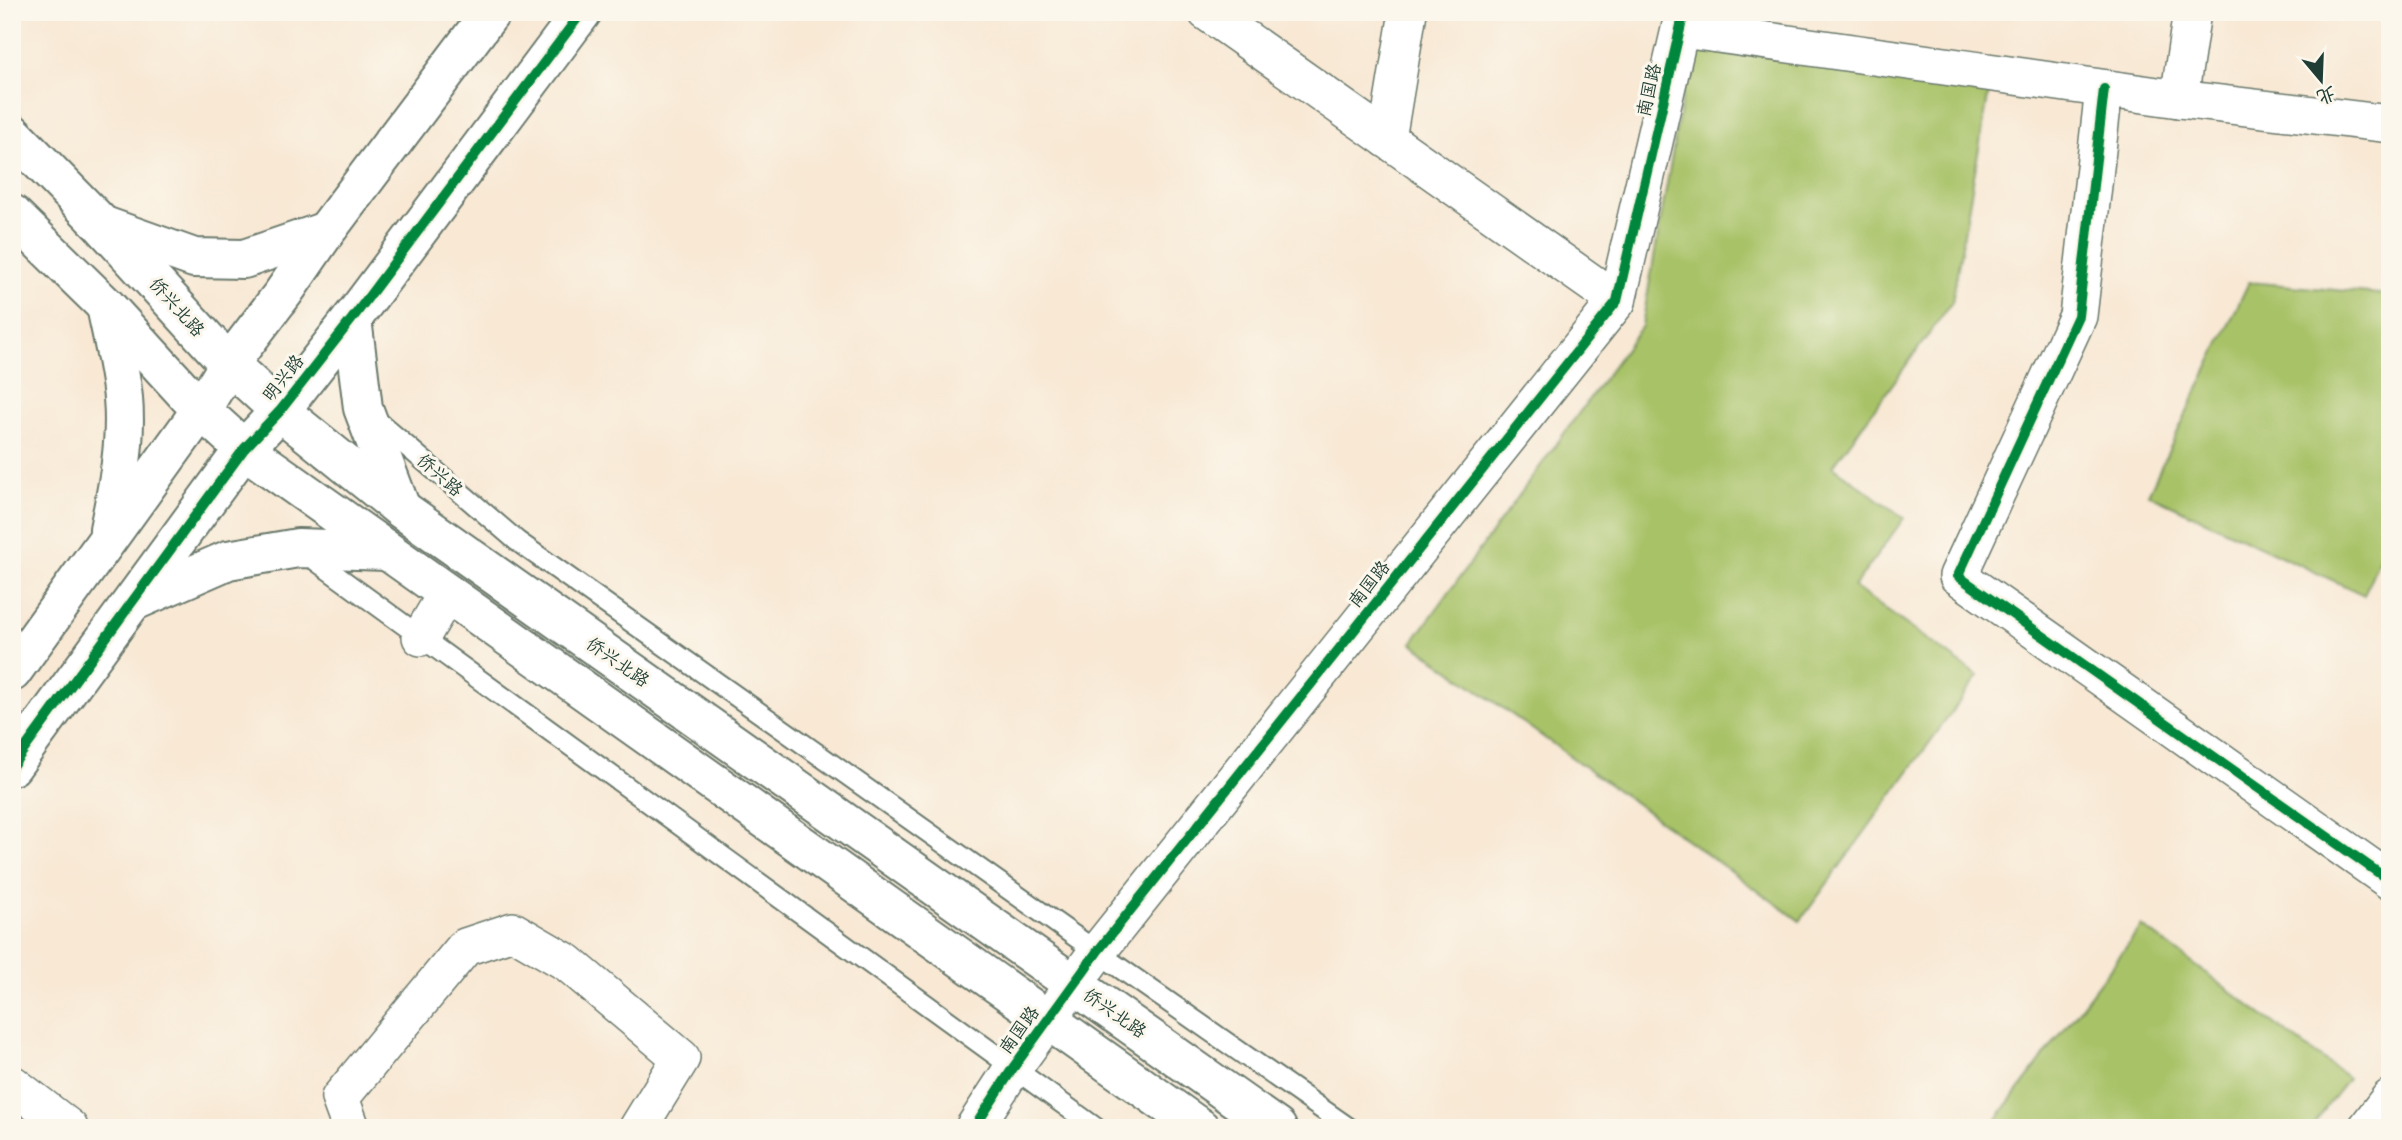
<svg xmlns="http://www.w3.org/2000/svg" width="2402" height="1140" font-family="Pangolin,'LXGW WenKai TC',sans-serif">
	<rect width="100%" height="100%" fill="#fbf7ec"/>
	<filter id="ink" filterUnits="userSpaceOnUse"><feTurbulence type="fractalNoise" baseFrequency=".0143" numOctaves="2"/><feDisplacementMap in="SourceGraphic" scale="14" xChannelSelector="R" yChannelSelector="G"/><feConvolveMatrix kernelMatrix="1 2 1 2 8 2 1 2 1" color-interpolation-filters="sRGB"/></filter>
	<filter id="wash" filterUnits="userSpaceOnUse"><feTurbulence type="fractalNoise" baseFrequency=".00686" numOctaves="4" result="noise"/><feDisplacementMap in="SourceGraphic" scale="28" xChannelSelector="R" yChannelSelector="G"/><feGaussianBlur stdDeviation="1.57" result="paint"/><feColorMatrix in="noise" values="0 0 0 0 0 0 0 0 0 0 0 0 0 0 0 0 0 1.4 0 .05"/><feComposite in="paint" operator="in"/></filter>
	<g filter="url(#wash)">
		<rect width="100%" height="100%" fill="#f8e8d4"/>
		<g fill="#a8c268" stroke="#64804e" stroke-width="2">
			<path d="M 1692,41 L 1989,91 L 1952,302 L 1833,466 L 1904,518 L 1854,587 L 1978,676 L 1800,921 L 1412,643 L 1642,326 Z"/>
			<path d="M 2249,282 L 2390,295 L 2390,532 L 2364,595 L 2148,494 Z"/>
			<path d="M 2142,926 L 2348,1078 L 2311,1128 L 1990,1128 Z"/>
		</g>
	</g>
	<g filter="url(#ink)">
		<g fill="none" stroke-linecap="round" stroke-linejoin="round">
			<g stroke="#6b796c" stroke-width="23">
				<g id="lane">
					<path d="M 374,418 L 517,541 L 1097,952 L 1349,1128"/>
					<path d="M 304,552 L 1096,1128"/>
				</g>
			</g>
			<g stroke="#6b796c" stroke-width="40">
				<g id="street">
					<path d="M 1207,12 L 1617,301"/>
					<path d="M 1682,29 L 2179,99 L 2390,124"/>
					<path d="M 2104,89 L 2078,316 L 1958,576 L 2390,881"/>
					<path d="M 2179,99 L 2192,12"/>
					<path d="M 1387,139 L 1408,12"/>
					<path d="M 421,637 L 447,593"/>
					<path d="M 12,1084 L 69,1128"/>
					<path d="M 351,1128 L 340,1098 L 465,947 L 513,931 L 568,963 L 681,1058 L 638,1128"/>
					<path d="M 974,1128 L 1013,1068 L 1097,952 L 1617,301 L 1684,12"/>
					<path d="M 2367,1128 L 2390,1098"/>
				</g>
			</g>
			<g stroke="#6b796c" stroke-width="42">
				<g id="secondary">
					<path d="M 12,133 L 102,225 L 229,364 L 280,411 L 400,508 L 1277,1128"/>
					<path d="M 12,214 L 106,306 L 201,410 L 244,449 L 1200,1128"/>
					<path d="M 107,227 L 194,258 L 244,259 L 326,231"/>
					<path d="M 106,306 C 112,336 120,367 123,398 C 127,442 118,486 109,529"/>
					<path d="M 352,319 L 363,408 L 400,506"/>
					<path d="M 134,601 L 228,560 L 298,548 L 387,551"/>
					<path d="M 12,672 L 201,410 L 229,364 L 284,292 L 326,231 L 491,12"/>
					<path d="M 12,766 L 244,449 L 280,411 L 352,319 L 582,12"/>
				</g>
			</g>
			<use href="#lane" stroke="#fff" stroke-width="19"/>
			<use href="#street" stroke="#fff" stroke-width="37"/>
			<use href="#secondary" stroke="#fff" stroke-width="38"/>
			<g stroke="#fbf7ec" stroke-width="15">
				<g id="cycleway">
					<path d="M 2104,89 L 2078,316 L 1958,576 L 2390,881"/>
					<path d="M 12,766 L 244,449 L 280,411 L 352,319 L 582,12"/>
					<path d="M 974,1128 L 1013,1068 L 1097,952 L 1617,301 L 1684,12"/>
				</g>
			</g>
			<use href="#cycleway" stroke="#00873e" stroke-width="10"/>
		</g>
	</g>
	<g text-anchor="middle" stroke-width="6" stroke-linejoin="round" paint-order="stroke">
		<g font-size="18" fill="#1f3d34" stroke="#fbf7ec">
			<text transform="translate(1649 90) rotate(-77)" y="6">南国路</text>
			<text transform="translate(177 307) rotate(48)" y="6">侨兴北路</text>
			<text transform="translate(283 378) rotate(-51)" y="6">明兴路</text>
			<text transform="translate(440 475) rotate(41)" y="6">侨兴路</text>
			<text transform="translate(1369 584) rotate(-51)" y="6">南国路</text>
			<text transform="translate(618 662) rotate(35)" y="6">侨兴北路</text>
			<text transform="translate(1115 1013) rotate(35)" y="6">侨兴北路</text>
			<text transform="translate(1019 1030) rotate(-54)" y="6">南国路</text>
		</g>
	</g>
	<rect width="2402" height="1140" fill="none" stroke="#fbf7ec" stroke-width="42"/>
	<g transform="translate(2321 80) rotate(161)" stroke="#fbf7ec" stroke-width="5" paint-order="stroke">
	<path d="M0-5L12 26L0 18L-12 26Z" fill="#1f3d34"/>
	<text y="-10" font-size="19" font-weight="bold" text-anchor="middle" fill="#1f3d34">北</text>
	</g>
</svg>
